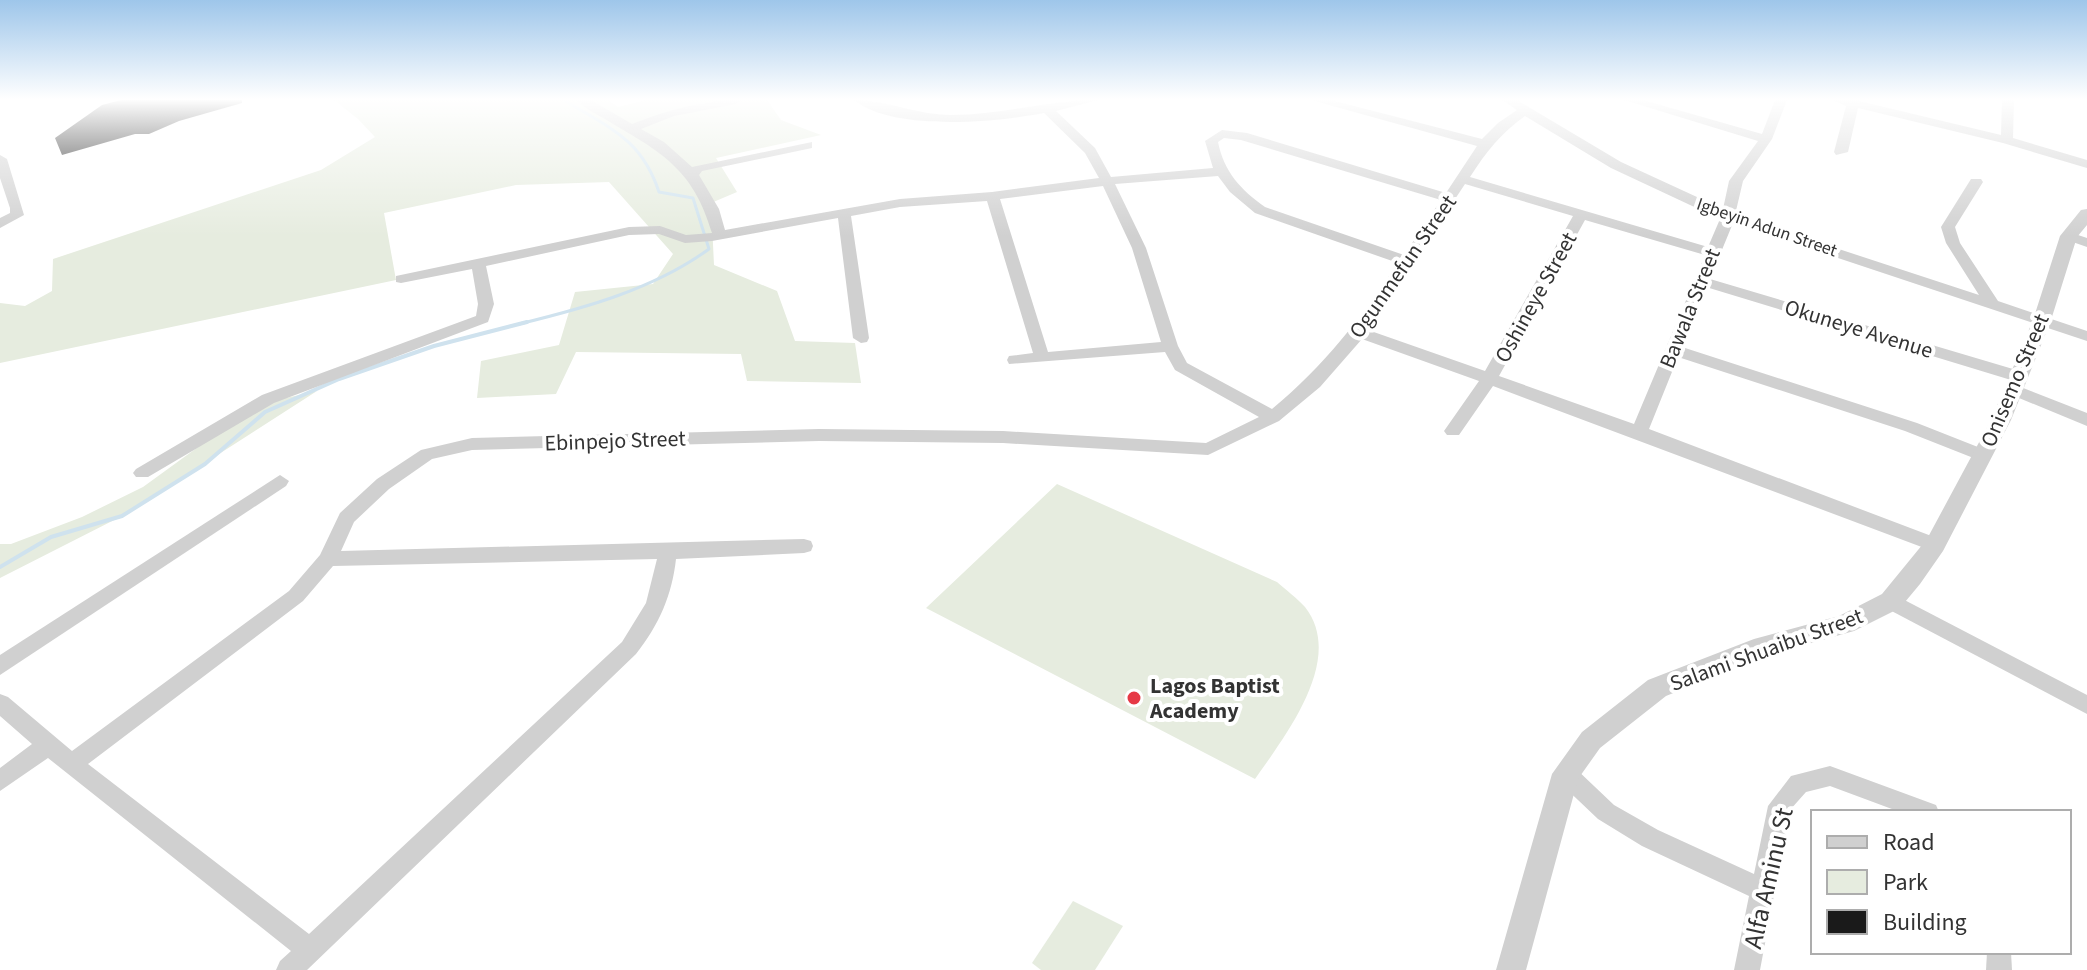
<svg xmlns="http://www.w3.org/2000/svg" width="2087" height="970" font-family="'Source Sans 3',sans-serif">
	<rect width="100%" height="100%" fill="#fff"/>
	<g fill="#e6ecdf">
		<path d="M 334,100 L 608,100 L 618,107 L 646,100 L 767,100 L 781,120 L 821,135 L 716,158 L 737,192 L 711,203 L 714,265 L 777,291 L 795,341 L 855,343 L 861,383 L 747,381 L 741,354 L 576,352 L 556,394 L 477,398 L 481,361 L 559,345 L 575,292 L 653,284 L 673,254 L 609,182 L 516,185 L 384,213 L 396,280 L 0,363 L 0,303 L 25,306 L 52,291 L 53,259 L 321,170 L 375,137 L 358,119 Z"/>
		<path d="M 317,391 L 124,515 L 0,578 L 0,544 L 11,544 L 82,517 L 143,487 L 205,442 L 277,400 Z"/>
		<path d="M 1057,484 L 1277,582 C 1286,590 1297,598 1305,607 C 1346,659 1285,736 1255,779 L 926,608 Z"/>
		<path d="M 1073,901 L 1123,926 L 1095,970 L 1041,970 L 1032,963 Z"/>
	</g>
	<g fill="none" stroke-linecap="round" stroke-linejoin="round">
		<path stroke="#cfe2ee" stroke-width="3" d="M 519,324 C 585,308 654,289 709,249 L 693,198 L 659,192 C 641,138 609,128 564,100"/>
		<path stroke="#cfe2ee" stroke-width="4" d="M 0,567 L 51,537 L 122,516 L 205,464 L 265,412 L 339,379 L 434,346 L 527,322"/>
	</g>
	<path fill="#1a1a1a" d="M 121,100 L 242,100 L 242,103 L 179,121 L 149,134 L 135,134 L 62,155 L 55,138 L 102,105 Z"/>
	<g fill="none" stroke-linecap="round" stroke-linejoin="round">
		<g fill="#d0d0d0" fill-rule="evenodd">
			<path d="M 576,100 L 591,100 L 632,124 C 668,110 703,100 742,100 L 736,104 L 674,116 L 641,129 L 664,142 L 692,167 L 812,142 L 812,148 L 702,171 L 699,175 L 719,209 L 725,230 L 900,199 L 992,192 L 1099,178 L 1085,153 L 1044,113 C 996,122 894,132 854,100 C 887,100 917,115 951,115 C 1001,115 1049,100 1098,100 L 1056,111 L 1095,148 L 1111,177 L 1213,168 L 1205,141 L 1222,130 L 1247,133 L 1446,193 L 1477,146 L 1311,100 L 1331,100 L 1482,139 L 1498,123 L 1517,110 L 1502,100 L 1517,100 L 1621,162 L 1723,209 L 1729,181 L 1758,141 L 1624,100 L 1643,100 L 1762,134 L 1775,100 L 1787,100 L 1772,139 L 1743,181 L 1735,215 L 1979,295 L 1946,243 L 1941,227 L 1971,179 L 1981,179 L 1983,182 L 1955,227 L 1960,243 L 1998,301 L 2087,331 L 2087,341 L 1733,223 L 1710,279 L 2023,372 L 2025,376 L 2017,381 L 2011,380 L 1706,287 L 1682,347 L 1917,423 L 1988,451 L 1991,455 L 1988,459 L 1976,459 L 1905,431 L 1678,357 L 1649,429 L 1942,540 L 1944,545 L 1942,550 L 1935,552 L 1493,386 L 1459,435 L 1447,435 L 1444,431 L 1479,381 L 1362,339 L 1320,387 L 1279,421 L 1208,455 L 1003,443 L 819,441 L 472,450 L 432,459 L 389,489 L 354,522 L 341,551 L 804,539 L 811,541 L 813,546 L 811,551 L 804,553 L 676,559 C 672,595 659,625 636,654 L 307,970 L 276,970 L 280,961 L 291,951 L 48,758 L 0,791 L 0,768 L 32,744 L 0,716 L 0,694 L 8,697 L 72,751 L 289,591 L 320,555 L 340,513 L 377,479 L 421,450 L 472,438 L 819,429 L 1003,431 L 1206,443 L 1259,417 L 1175,370 L 1165,352 L 1009,364 L 1007,360 L 1009,356 L 1033,353 L 987,201 L 900,207 L 851,216 L 869,338 L 867,342 L 861,343 L 853,338 L 838,218 L 712,241 L 685,243 L 659,234 L 629,235 L 486,266 L 494,304 L 488,322 L 274,403 L 148,477 L 136,477 L 133,473 L 136,469 L 262,395 L 476,316 L 478,304 L 472,269 L 401,283 L 396,282 L 396,276 L 629,227 L 660,226 L 686,235 L 712,233 C 694,172 665,154 613,124 C 601,116 586,110 576,100 ZM 1525,116 L 1611,168 L 1720,219 L 1708,247 L 1470,177 C 1486,152 1501,133 1525,116 ZM 1224,138 L 1241,140 L 1441,200 L 1404,255 L 1265,207 C 1241,190 1224,172 1218,142 ZM 1218,176 L 1230,192 L 1255,213 L 1398,263 C 1360,319 1325,365 1272,409 L 1187,363 L 1178,346 L 1146,248 L 1115,184 ZM 1465,184 L 1573,216 L 1485,371 L 1368,330 ZM 1103,186 L 1132,248 L 1161,342 L 1048,352 L 1000,199 ZM 1585,220 L 1705,255 L 1634,424 L 1499,376 ZM 657,559 L 646,603 L 622,642 L 309,934 L 88,764 L 303,601 L 333,566 Z"/>
			<path d="M 1832,100 L 1855,100 L 2001,135 L 2002,100 L 2014,100 L 2013,138 L 2087,160 L 2087,168 L 2003,143 L 1858,108 L 1848,152 L 1836,155 L 1834,152 L 1846,106 Z"/>
			<path d="M 0,155 L 7,159 L 24,215 L 0,228 L 0,218 L 10,213 L 10,208 L 0,178 Z"/>
			<path d="M 2069,232 L 2087,238 L 2087,247 L 2064,239 L 2064,233 Z"/>
			<path d="M 2013,384 L 2087,413 L 2087,426 L 2007,393 L 2005,389 L 2007,385 Z"/>
			<path d="M 280,475 L 289,481 L 286,486 L 0,675 L 0,655 Z"/>
			<path d="M 1891,593 L 2087,695 L 2087,714 L 1884,607 L 1881,601 L 1884,595 Z"/>
			<path d="M 1566,764 L 1574,767 L 1614,805 L 1658,830 L 1754,874 L 1768,806 L 1791,776 L 1830,766 L 1936,805 L 1939,812 L 1900,812 L 1830,786 L 1806,792 L 1790,810 L 1760,970 L 1734,970 L 1749,896 L 1642,846 L 1598,819 L 1558,781 L 1555,774 L 1558,767 Z"/>
			<path d="M 1987,952 L 2011,952 L 2012,970 L 1986,970 Z"/>
		</g>
		<path fill="#d0d0d0" fill-rule="evenodd" d="M 2087,209 L 2087,225 L 2077,237 L 2051,320 L 2011,420 L 1943,551 L 1920,584 L 1900,608 L 1854,631 L 1759,658 L 1666,696 L 1600,748 L 1578,779 L 1526,970 L 1496,970 L 1552,774 L 1582,732 L 1648,680 L 1754,639 L 1839,616 L 1882,594 L 1927,539 L 1991,420 L 2033,320 L 2060,236 L 2081,210 Z"/>
	</g>
	<linearGradient id="sky" x2="0" y2="1"><stop stop-color="#9ec6ea"/><stop offset="0.42" stop-color="#fff"/><stop offset="1" stop-color="#fff" stop-opacity="0"/></linearGradient>
	<rect width="2087" height="236" fill="url(#sky)"/>
	<circle fill="#e63946" stroke="#fff" stroke-width="3" cx="1134" cy="698" r="8"/>
	<g text-anchor="middle" stroke-width="8" stroke-linejoin="round" paint-order="stroke">
		<g font-size="18" fill="#333" stroke="#fff">
			<text transform="translate(1767 227) rotate(19)" y="6">Igbeyin Adun Street</text>
		</g>
		<g font-size="22" fill="#333" stroke="#fff">
			<text transform="translate(1402 266) rotate(-55)" y="8">Ogunmefun Street</text>
			<text transform="translate(1535 297) rotate(-61)" y="8">Oshineye Street</text>
			<text transform="translate(1689 308) rotate(-68)" y="8">Bawala Street</text>
			<text transform="translate(1859 328) rotate(17)" y="8">Okuneye Avenue</text>
			<text transform="translate(2014 380) rotate(-67)" y="8">Onisemo Street</text>
			<text transform="translate(615 440) rotate(-2)" y="8">Ebinpejo Street</text>
			<text transform="translate(1766 649) rotate(-20)" y="8">Salami Shuaibu Street</text>
		</g>
		<g font-size="22" font-weight="bold" fill="#333" stroke="#fff" text-anchor="start">
			<text x="1150" y="693">Lagos Baptist<tspan x="1150" dy="25">Academy</tspan></text>
		</g>
		<g font-size="26" fill="#333" stroke="#fff">
			<text transform="translate(1768 878) rotate(-77)" y="9">Alfa Aminu St</text>
		</g>
	</g>
	<rect x="1811" y="810" width="260" height="144" fill="#ffffff" stroke="#adadad" stroke-width="2"/>
	<rect x="1827" y="836" width="40" height="12" fill="#d0d0d0" stroke="#adadad" stroke-width="2"/>
	<text x="1883" y="850" font-size="24" fill="#333333">Road</text>
	<rect x="1827" y="870" width="40" height="24" fill="#e6ecdf" stroke="#adadad" stroke-width="2"/>
	<text x="1883" y="890" font-size="24" fill="#333333">Park</text>
	<rect x="1827" y="910" width="40" height="24" fill="#1a1a1a" stroke="#adadad" stroke-width="2"/>
	<text x="1883" y="930" font-size="24" fill="#333333">Building</text>
</svg>
